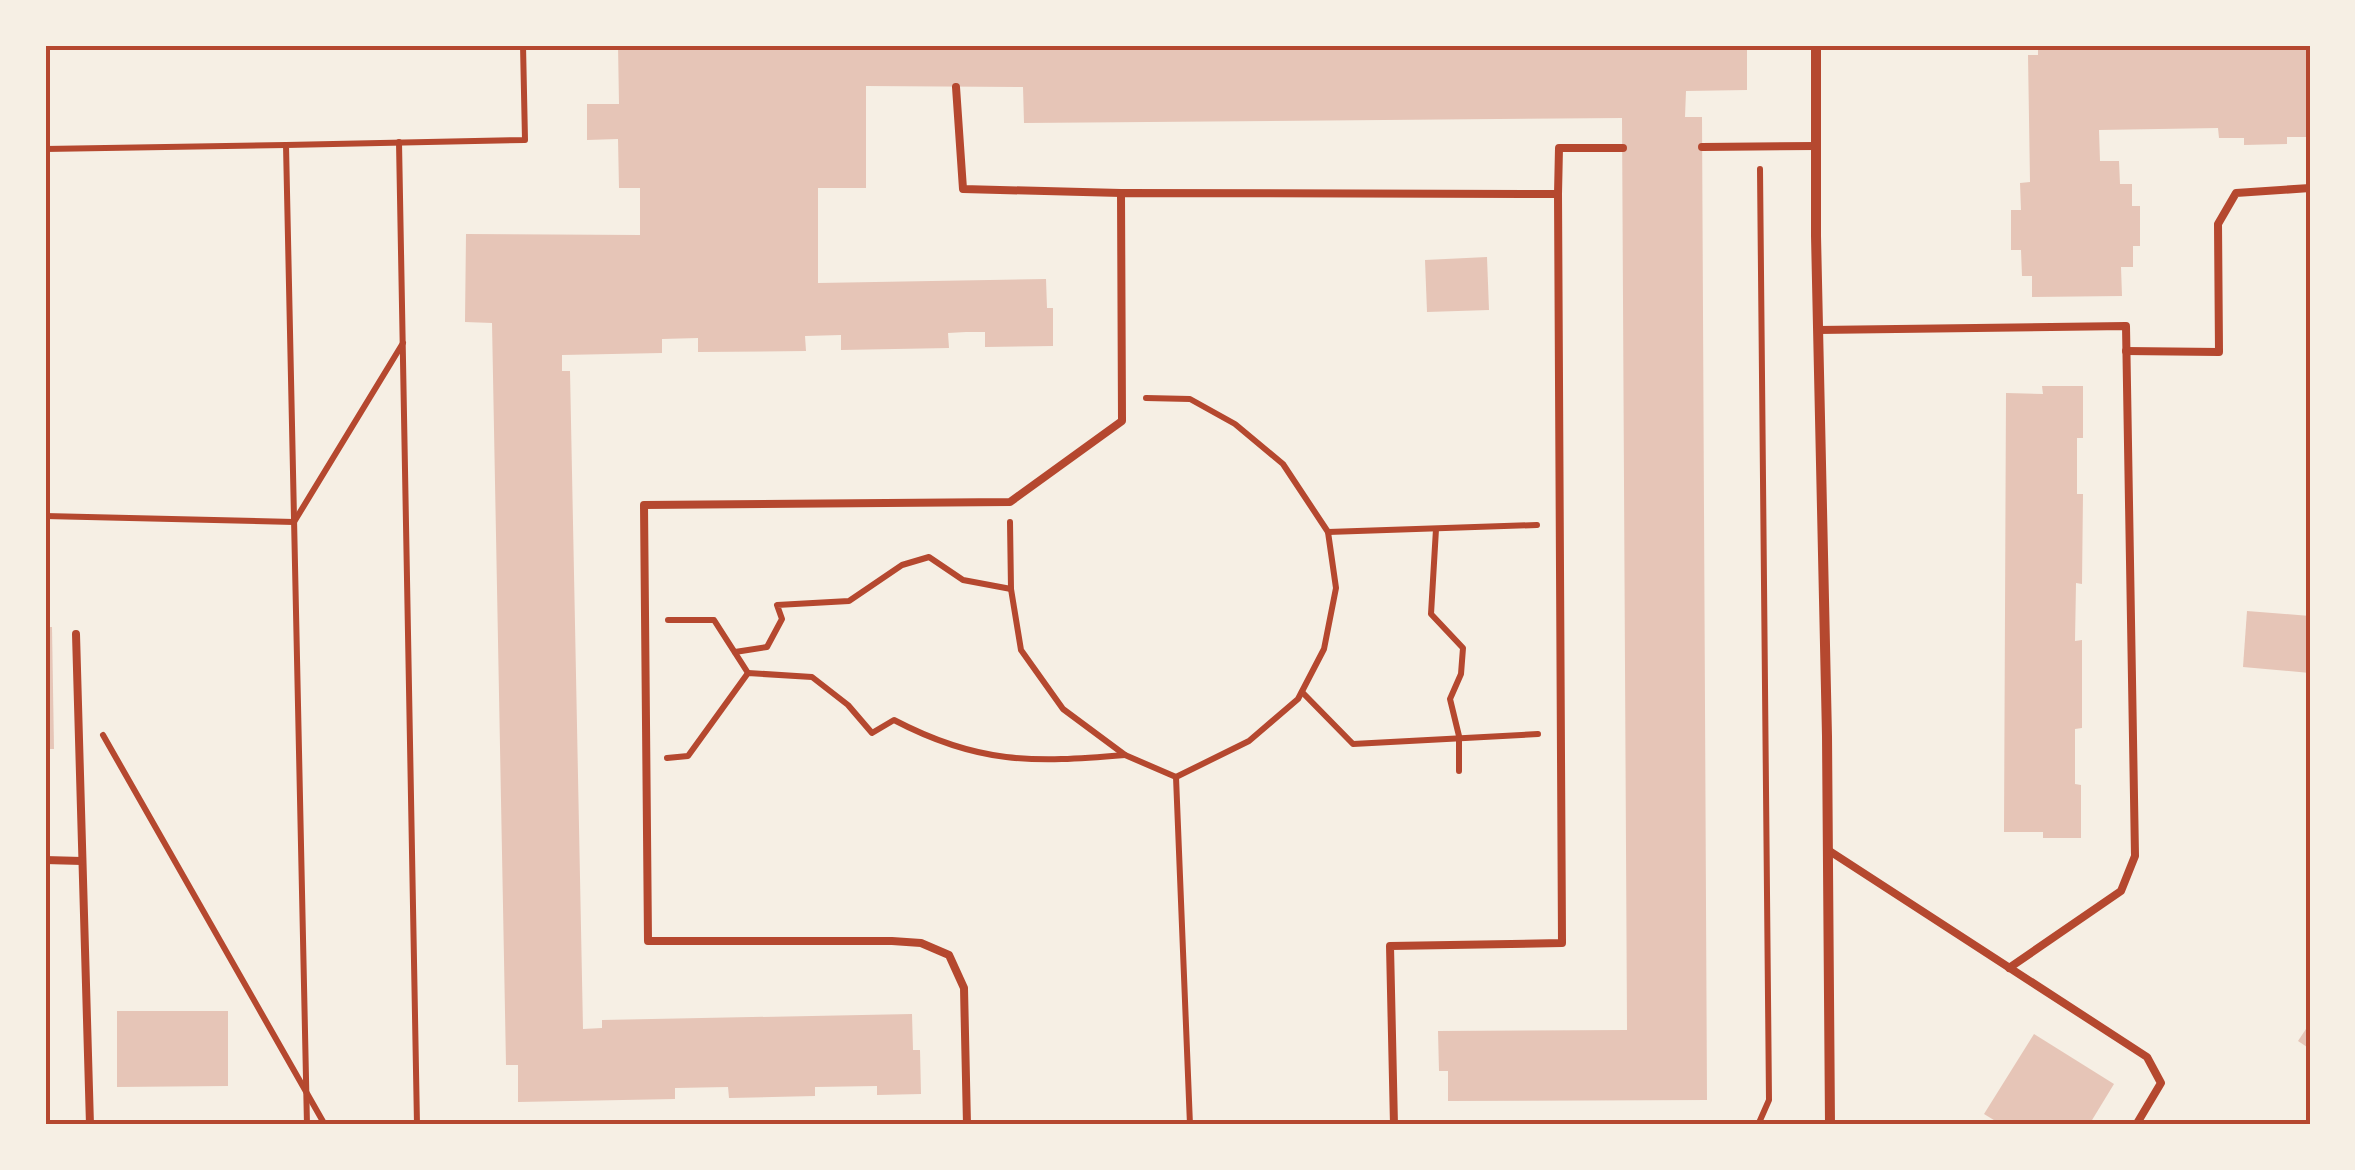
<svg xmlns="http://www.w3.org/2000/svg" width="2355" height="1170" font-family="Merriweather,serif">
	<rect width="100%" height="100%" fill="#f6efe4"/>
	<g fill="#e6c5b7">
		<path d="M 618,45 L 1747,45 L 1747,90 L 1686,91 L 1685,117 L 1702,117 L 1707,1100 L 1448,1101 L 1448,1071 L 1439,1071 L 1438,1031 L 1627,1030 L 1622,118 L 1024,123 L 1023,87 L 866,86 L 866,188 L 818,188 L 818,283 L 1046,279 L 1047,308 L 1053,308 L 1053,346 L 985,347 L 985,332 L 966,332 L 948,333 L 949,348 L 841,350 L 841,335 L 805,336 L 806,351 L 698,352 L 698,338 L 662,339 L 662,353 L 562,355 L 562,371 L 570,371 L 583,1029 L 602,1028 L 602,1020 L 912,1014 L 913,1050 L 920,1050 L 921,1094 L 877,1095 L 877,1086 L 815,1087 L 815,1096 L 729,1098 L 728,1087 L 675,1088 L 675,1099 L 518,1102 L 518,1065 L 506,1065 L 492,323 L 465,322 L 466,234 L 640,235 L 640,188 L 619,188 L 618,139 L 587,140 L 587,104 L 619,104 Z"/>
		<path d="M 2038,45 L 2310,45 L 2310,137 L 2287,137 L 2287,144 L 2244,145 L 2244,138 L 2219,138 L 2218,128 L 2099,130 L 2100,161 L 2119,161 L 2120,184 L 2132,184 L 2132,206 L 2140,206 L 2140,246 L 2133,246 L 2133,267 L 2121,267 L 2122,296 L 2032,297 L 2032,276 L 2022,276 L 2021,250 L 2011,250 L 2011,210 L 2021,210 L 2020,183 L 2030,182 L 2028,55 L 2038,55 Z"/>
		<path d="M 1487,257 L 1489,310 L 1427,312 L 1425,260 Z"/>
		<path d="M 2042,386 L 2083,386 L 2083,438 L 2077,438 L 2077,494 L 2083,494 L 2082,584 L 2076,583 L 2075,641 L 2082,640 L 2082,728 L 2075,729 L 2075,784 L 2081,785 L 2081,838 L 2043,838 L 2043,832 L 2004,832 L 2006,393 L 2043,394 Z"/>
		<path d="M 2247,611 L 2310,616 L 2310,673 L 2243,667 Z"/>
		<path d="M 45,627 L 52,627 L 54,749 L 45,749 Z"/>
		<path d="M 117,1011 L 228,1011 L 228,1086 L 117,1087 Z"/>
		<path d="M 2310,1023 L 2310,1049 L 2298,1041 Z"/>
		<path d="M 2034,1034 L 2114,1084 L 2089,1125 L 2002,1125 L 1984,1114 Z"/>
	</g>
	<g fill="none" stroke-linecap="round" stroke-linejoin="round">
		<g stroke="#b5482f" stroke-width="6">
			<path d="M 399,142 L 417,1125"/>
			<path d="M 45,149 L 286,145"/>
			<path d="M 1146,398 L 1190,399 L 1235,424 L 1283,464 L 1328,532 L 1336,588 L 1324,649 L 1298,699 L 1249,741 L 1176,777 L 1190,1125"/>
			<path d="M 45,516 L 294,522 L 403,343"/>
			<path d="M 1010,522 L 1011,589 L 1021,650 L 1063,709 L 1125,755 L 1176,777"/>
			<path d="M 1436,529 L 1431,614 L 1463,648 L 1461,674 L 1450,699 L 1459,736 L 1459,771"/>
			<path d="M 1328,532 L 1537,525"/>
			<path d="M 668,620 L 714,620 L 748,673"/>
			<path d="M 735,652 L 767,647 L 782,619 L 777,605 L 849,601 L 902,565 L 929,557 L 963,580 L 1011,589"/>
			<path d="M 1302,692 L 1353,744 L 1538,734"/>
			<path d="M 103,735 L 325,1125"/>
			<path d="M 667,758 L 688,756 L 748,673 L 812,677 L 848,705 L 872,733 L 894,720 C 978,764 1032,763 1125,755"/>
			<path d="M 307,1125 L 286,145 L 525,140 L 523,45"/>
			<path d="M 1758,1125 L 1769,1100 L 1760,169"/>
		</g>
		<g stroke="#b5482f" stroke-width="8">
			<path d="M 956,87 L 963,189 L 1121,193"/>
			<path d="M 1702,147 L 1816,146"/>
			<path d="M 1558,194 L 1559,148 L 1623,148"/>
			<path d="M 1818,330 L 2126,326 L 2135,856 L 2121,891 L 2009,968"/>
			<path d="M 2126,351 L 2219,352 L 2218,224 L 2236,193 L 2310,188"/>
			<path d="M 76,634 L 90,1125"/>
			<path d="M 1828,850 L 2147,1057 L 2161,1083 L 2136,1125"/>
			<path d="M 45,860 L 82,861"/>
			<path d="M 967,1125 L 964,988 L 949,955 L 921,943 L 892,941 L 648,941 L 644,505 L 1010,502 L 1122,421 L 1121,193 L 1558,194 L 1562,943 L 1390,946 L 1394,1125"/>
		</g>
		<path stroke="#b5482f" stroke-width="10" d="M 1816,45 L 1816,236 L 1827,736 L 1830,1125"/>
	</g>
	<rect width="2355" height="1170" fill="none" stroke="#f6efe4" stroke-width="95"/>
	<rect x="48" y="48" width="2260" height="1074" fill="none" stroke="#b5482f" stroke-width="4"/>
</svg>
